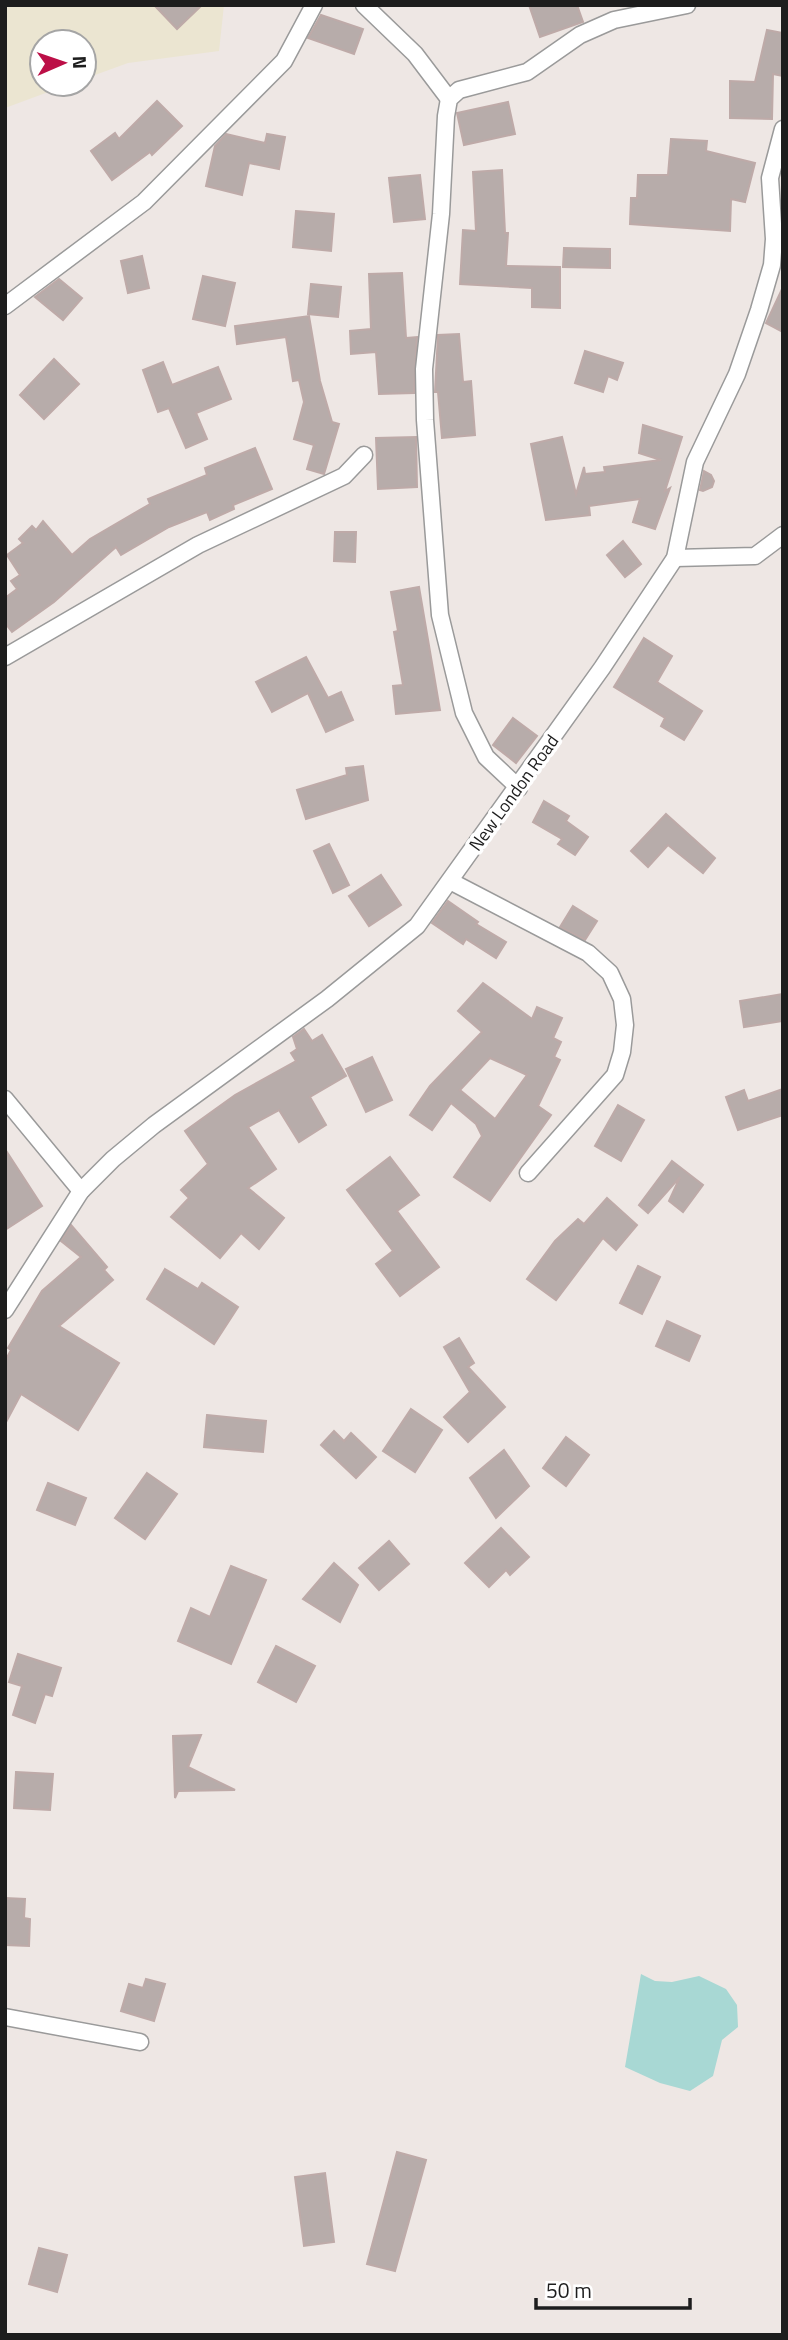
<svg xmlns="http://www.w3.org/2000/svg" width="788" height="2340" font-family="'Titillium Web',sans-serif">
	<rect width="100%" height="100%" fill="#eee7e4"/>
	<path fill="#ebe5d1" d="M 5,5 L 224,5 L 219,51 L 128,63 L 84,79 L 84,42 L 42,42 L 42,84 L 70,84 L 5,108 Z"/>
	<path fill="#a8d8d4" d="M 641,1974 L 655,1981 L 672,1982 L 699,1976 L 726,1989 L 737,2005 L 738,2027 L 722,2040 L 713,2076 L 690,2091 L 660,2083 L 625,2067 Z"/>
	<g fill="#b7acaa" stroke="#beaaa8" stroke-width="2" fill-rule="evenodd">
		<path d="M 154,5 L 202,5 L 177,29 Z"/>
		<path d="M 529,5 L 577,5 L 583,22 L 540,37 Z"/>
		<path d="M 321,15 L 363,29 L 354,54 L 308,38 Z"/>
		<path d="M 767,30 L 783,33 L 783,76 L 773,74 L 772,119 L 730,118 L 730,81 L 755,82 Z"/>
		<path d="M 157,101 L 182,126 L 152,155 L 150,152 L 112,180 L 91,151 L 115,133 L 119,139 Z"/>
		<path d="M 508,102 L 515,134 L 464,145 L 457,113 Z"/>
		<path d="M 226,134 L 265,143 L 267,134 L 285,137 L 279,169 L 249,163 L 242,195 L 206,186 L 215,146 Z"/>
		<path d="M 671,139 L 707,141 L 706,151 L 755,163 L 745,202 L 731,199 L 730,231 L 630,224 L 631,198 L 637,198 L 638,175 L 668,175 Z"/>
		<path d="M 502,170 L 505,233 L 508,233 L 506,266 L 560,267 L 560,308 L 532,307 L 532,288 L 460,284 L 463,230 L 476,231 L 473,172 Z"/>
		<path d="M 420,175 L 425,219 L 394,222 L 389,178 Z"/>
		<path d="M 296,211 L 334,214 L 331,251 L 293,247 Z"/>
		<path d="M 564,248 L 610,249 L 610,268 L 563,267 Z"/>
		<path d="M 142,256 L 149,288 L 128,293 L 121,261 Z"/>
		<path d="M 402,273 L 406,338 L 417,337 L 414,393 L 379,394 L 376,352 L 351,354 L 350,331 L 371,329 L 369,274 Z"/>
		<path d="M 203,276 L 235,283 L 225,326 L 193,319 Z"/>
		<path d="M 59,279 L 82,298 L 63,320 L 35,297 Z"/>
		<path d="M 311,284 L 341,287 L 338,317 L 308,314 Z"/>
		<path d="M 783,287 L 783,332 L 766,323 Z"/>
		<path d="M 309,316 L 320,381 L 332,422 L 339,424 L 324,474 L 307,469 L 314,445 L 294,439 L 304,402 L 299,380 L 293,381 L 286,337 L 237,344 L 235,326 Z"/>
		<path d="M 459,334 L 463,382 L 471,381 L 475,435 L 442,438 L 438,392 L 435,392 L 438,335 Z"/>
		<path d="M 585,351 L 623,363 L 617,380 L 608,376 L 603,392 L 575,383 Z"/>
		<path d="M 54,359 L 79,384 L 44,419 L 20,395 Z"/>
		<path d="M 163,362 L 172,385 L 218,367 L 231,399 L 196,413 L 207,439 L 186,448 L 169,408 L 158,412 L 143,370 Z"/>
		<path d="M 643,425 L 682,437 L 665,491 L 670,488 L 655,529 L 633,522 L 640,499 L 589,506 L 590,515 L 546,520 L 531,444 L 562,437 L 576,494 L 584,467 L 585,474 L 605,472 L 604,467 L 661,460 L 639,453 Z"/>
		<path d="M 416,437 L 417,487 L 378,489 L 376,438 Z"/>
		<path d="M 255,448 L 272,489 L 233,505 L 234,509 L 210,520 L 207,512 L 169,527 L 121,555 L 116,547 L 54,602 L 12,632 L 5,623 L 5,598 L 17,589 L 11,581 L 20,575 L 7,555 L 23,543 L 19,539 L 32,526 L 36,530 L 43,521 L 72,555 L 90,539 L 150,504 L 148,499 L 207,475 L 205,468 Z"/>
		<path d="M 704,471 L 711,475 L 714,481 L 712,487 L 703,491 L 700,490 Z"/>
		<path d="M 335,532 L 356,532 L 355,562 L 334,561 Z"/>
		<path d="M 623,541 L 641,564 L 625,577 L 607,555 Z"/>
		<path d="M 419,587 L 440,710 L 396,714 L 393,686 L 403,685 L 394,632 L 398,631 L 391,592 Z"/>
		<path d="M 644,638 L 672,656 L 657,682 L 702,711 L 684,740 L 661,726 L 665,718 L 614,687 Z"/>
		<path d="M 306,657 L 328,698 L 341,692 L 353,720 L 326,732 L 308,693 L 272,712 L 256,682 Z"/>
		<path d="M 513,718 L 537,736 L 516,763 L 493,745 Z"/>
		<path d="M 363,766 L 368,800 L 306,819 L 297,790 L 347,775 L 346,768 Z"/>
		<path d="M 544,801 L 569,816 L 566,821 L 588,837 L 575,855 L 558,844 L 562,839 L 533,822 Z"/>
		<path d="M 666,814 L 715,858 L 703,873 L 668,845 L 648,867 L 631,851 Z"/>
		<path d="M 329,844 L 349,885 L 333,893 L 314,851 Z"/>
		<path d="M 381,875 L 401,905 L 369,926 L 349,896 Z"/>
		<path d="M 448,901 L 478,922 L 476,924 L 506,942 L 496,958 L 466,939 L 463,944 L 432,923 Z"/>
		<path d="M 573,906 L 597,921 L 585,940 L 560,927 Z"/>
		<path d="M 483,983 L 532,1019 L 537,1007 L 562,1018 L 553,1038 L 561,1042 L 554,1057 L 560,1060 L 538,1106 L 551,1115 L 490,1201 L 454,1177 L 482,1136 L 476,1124 L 451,1103 L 432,1130 L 410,1115 L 430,1086 L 482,1032 L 458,1011 ZM 490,1058 L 527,1075 L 495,1119 L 460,1090 Z"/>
		<path d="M 783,994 L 783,1021 L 744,1027 L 740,1001 Z"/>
		<path d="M 304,1029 L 312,1041 L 322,1035 L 346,1076 L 310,1097 L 326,1125 L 299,1142 L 279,1110 L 248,1127 L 276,1169 L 248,1188 L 284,1218 L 259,1249 L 241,1233 L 220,1258 L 171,1217 L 189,1198 L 181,1190 L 208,1164 L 185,1131 L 235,1095 L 296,1061 L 291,1053 L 297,1049 L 293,1037 Z"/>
		<path d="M 372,1057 L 392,1100 L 366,1112 L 346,1069 Z"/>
		<path d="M 783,1089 L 783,1115 L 738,1130 L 726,1097 L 744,1090 L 748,1101 Z"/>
		<path d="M 618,1105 L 644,1120 L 621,1161 L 595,1146 Z"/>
		<path d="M 5,1149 L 42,1206 L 5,1230 Z"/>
		<path d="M 390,1157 L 419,1195 L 397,1211 L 439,1267 L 400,1296 L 376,1264 L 393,1251 L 347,1190 Z"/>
		<path d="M 672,1161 L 703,1185 L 683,1212 L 669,1201 L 680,1177 L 648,1213 L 639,1205 Z"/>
		<path d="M 607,1198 L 637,1225 L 616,1250 L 603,1238 L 556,1300 L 527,1279 L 555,1241 L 578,1219 L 584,1224 Z"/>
		<path d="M 71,1225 L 107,1267 L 104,1270 L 113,1280 L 59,1326 L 119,1363 L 78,1430 L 21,1394 L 5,1424 L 5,1361 L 11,1350 L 8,1348 L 42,1291 L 81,1257 L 61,1241 Z"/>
		<path d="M 638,1266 L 660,1277 L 642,1314 L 620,1303 Z"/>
		<path d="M 165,1269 L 198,1289 L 202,1283 L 238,1307 L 214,1344 L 147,1299 Z"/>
		<path d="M 667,1321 L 700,1336 L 689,1361 L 656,1346 Z"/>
		<path d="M 459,1338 L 474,1363 L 468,1367 L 505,1407 L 468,1442 L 444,1417 L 470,1392 L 444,1347 Z"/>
		<path d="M 411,1409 L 442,1430 L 415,1472 L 383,1451 Z"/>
		<path d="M 207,1415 L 266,1421 L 263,1452 L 204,1447 Z"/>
		<path d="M 334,1431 L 344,1441 L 351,1433 L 376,1457 L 356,1478 L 321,1445 Z"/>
		<path d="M 566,1437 L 589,1455 L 566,1486 L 543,1468 Z"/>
		<path d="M 504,1450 L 529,1486 L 496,1518 L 470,1478 Z"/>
		<path d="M 147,1473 L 177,1494 L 145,1539 L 115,1518 Z"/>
		<path d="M 48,1483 L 86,1498 L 75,1525 L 37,1510 Z"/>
		<path d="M 501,1528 L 529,1557 L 510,1575 L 506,1570 L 489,1587 L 465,1563 Z"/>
		<path d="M 389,1541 L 409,1564 L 379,1590 L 359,1568 Z"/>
		<path d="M 334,1563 L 358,1585 L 340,1622 L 303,1599 Z"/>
		<path d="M 231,1566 L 266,1580 L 231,1664 L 178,1641 L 191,1608 L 210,1617 Z"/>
		<path d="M 276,1646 L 315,1666 L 296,1702 L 258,1682 Z"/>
		<path d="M 18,1654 L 61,1668 L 52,1696 L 45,1694 L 35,1723 L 13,1715 L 22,1686 L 9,1682 Z"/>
		<path d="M 201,1735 L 188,1767 L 235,1790 L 178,1791 L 175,1798 L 173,1736 Z"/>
		<path d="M 16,1772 L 53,1774 L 50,1810 L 14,1808 Z"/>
		<path d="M 5,1898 L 25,1899 L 24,1918 L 30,1919 L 29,1946 L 5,1945 Z"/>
		<path d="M 146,1979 L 165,1984 L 154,2021 L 121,2011 L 129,1984 L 143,1988 Z"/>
		<path d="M 397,2152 L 426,2160 L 395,2271 L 367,2264 Z"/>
		<path d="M 325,2173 L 334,2242 L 304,2246 L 295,2177 Z"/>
		<path d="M 39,2248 L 67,2255 L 57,2292 L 29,2284 Z"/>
	</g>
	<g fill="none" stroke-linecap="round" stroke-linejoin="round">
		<g stroke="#9a9a9a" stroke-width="19">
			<g id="minor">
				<path d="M 364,5 L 415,54 L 449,99"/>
				<path d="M 5,306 L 144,202 L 284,61 L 314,5"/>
				<path d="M 675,558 L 755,556 L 783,535"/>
				<path d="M 5,657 L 198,545 L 344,476 L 364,455"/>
				<path d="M 519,788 L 486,757 L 464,713 L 440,615 L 425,420 L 424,369 L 441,214 L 446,116 L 449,99 L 459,90 L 527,72 L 580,35 L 614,20 L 687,5"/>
				<path d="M 450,881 L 588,953 L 610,973 L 622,999 L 625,1025 L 622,1052 L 615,1075 L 528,1173"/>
				<path d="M 5,1099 L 81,1191"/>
				<path d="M 5,1310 L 81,1191 L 113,1159 L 154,1125 L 327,999 L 417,926 L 602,668 L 675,558 L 695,462 L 737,374 L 759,310 L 772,265 L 774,239 L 770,178 L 783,129"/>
				<path d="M 5,2017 L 140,2042"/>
			</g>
		</g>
		<use href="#minor" stroke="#fff" stroke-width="16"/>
	</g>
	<g text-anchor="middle" stroke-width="7" stroke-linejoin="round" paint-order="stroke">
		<g font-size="18" fill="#1d1d1d" stroke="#fff">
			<text transform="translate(514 793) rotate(-54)" y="6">New London Road</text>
		</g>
	</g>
	<rect width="788" height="2340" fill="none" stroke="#1d1d1d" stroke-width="14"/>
	<g transform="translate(63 63) rotate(88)"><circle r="33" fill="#ffffff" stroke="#a5a5a5" stroke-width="2"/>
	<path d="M0-5L12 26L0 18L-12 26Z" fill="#bc0f47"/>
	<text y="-10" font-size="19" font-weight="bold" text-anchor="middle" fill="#1d1d1d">N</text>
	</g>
	<path d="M536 2298v10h154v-10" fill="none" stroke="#1d1d1d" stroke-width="3.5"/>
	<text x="546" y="2298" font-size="21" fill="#1d1d1d" stroke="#ffffff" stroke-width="5" paint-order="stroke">50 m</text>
</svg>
